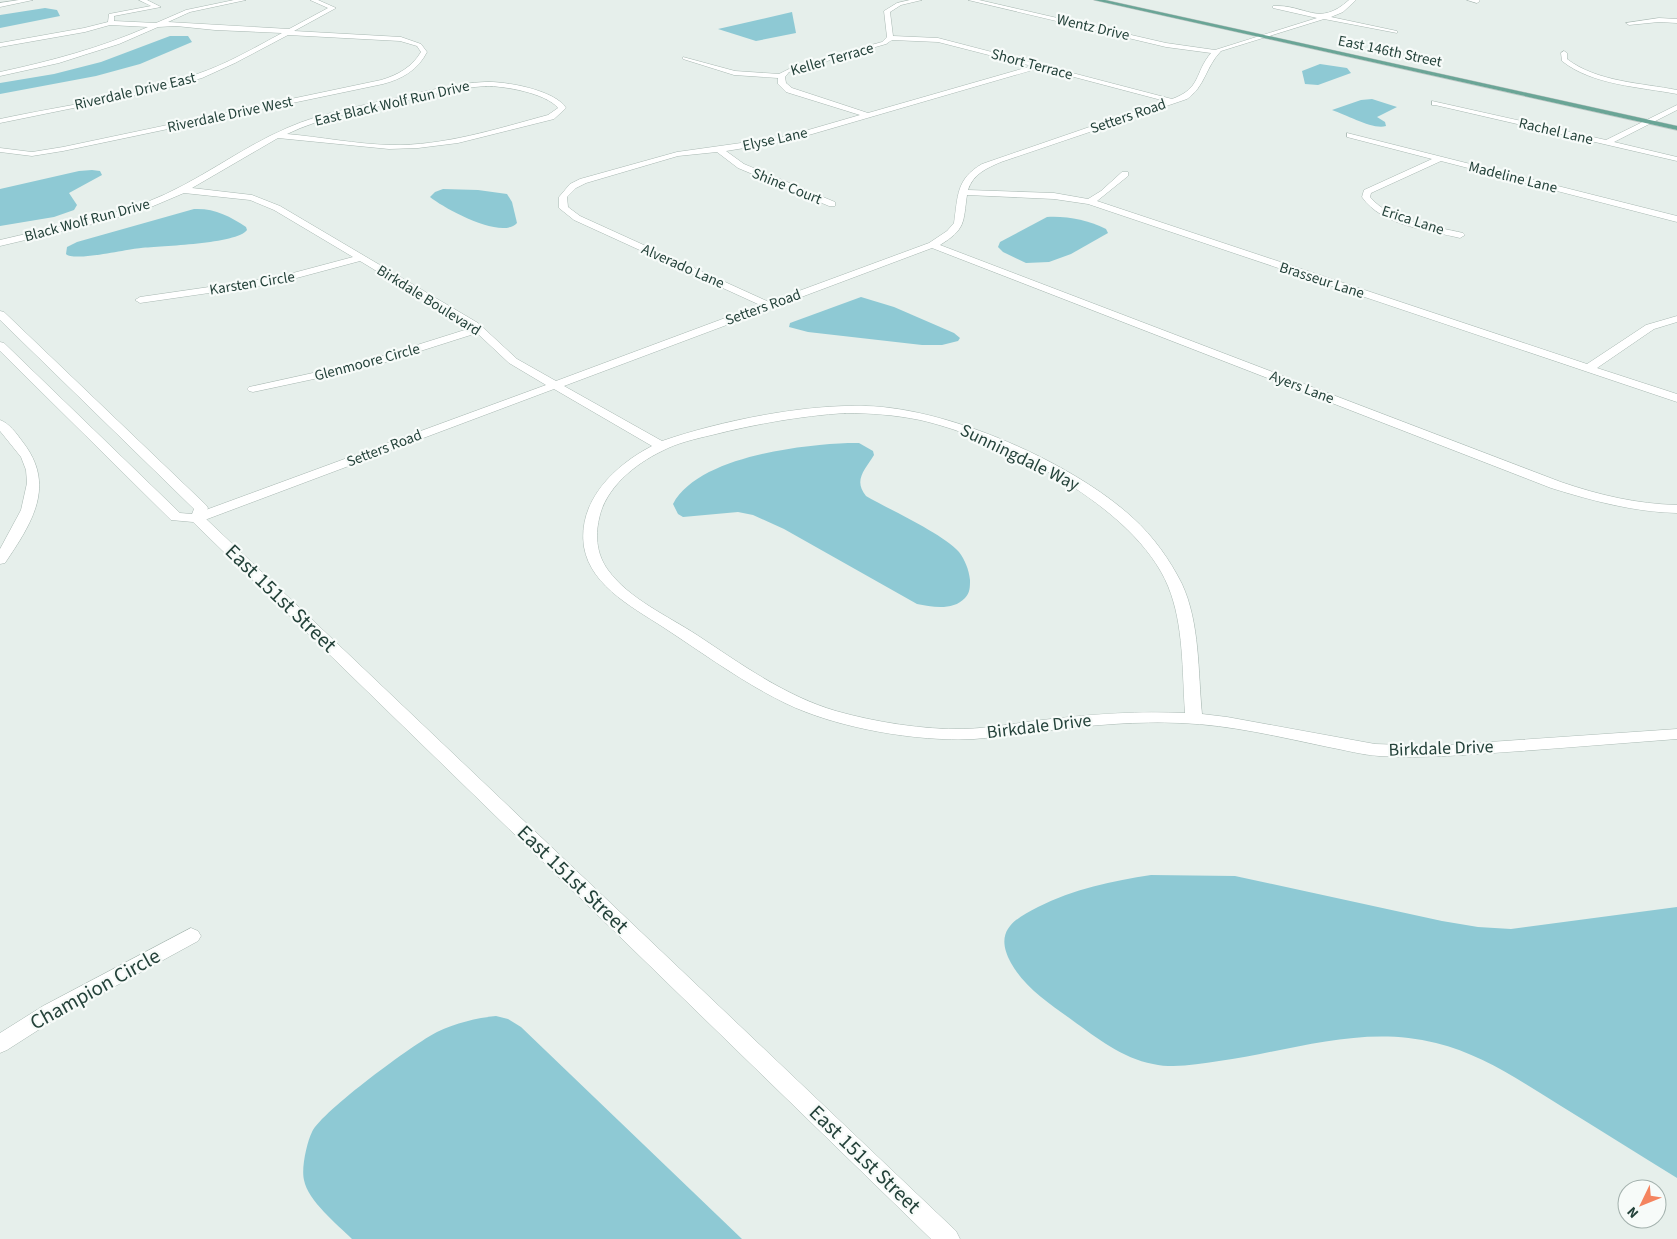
<svg xmlns="http://www.w3.org/2000/svg" width="1677" height="1239" font-family="'Source Sans 3',sans-serif">
	<rect width="100%" height="100%" fill="#e6efeb"/>
	<g fill="#8ec9d4">
		<path d="M 45,8 L 57,10 L 60,16 L 0,28 L 0,15 Z"/>
		<path d="M 792,12 L 796,33 L 756,41 L 718,29 Z"/>
		<path d="M 170,36 L 188,36 L 192,42 L 140,64 L 96,76 L 0,94 L 0,83 L 54,74 L 101,62 Z"/>
		<path d="M 1320,64 L 1347,68 L 1351,73 L 1318,85 L 1305,84 L 1302,71 Z"/>
		<path d="M 1372,99 L 1397,107 L 1377,117 L 1385,122 L 1386,126 C 1373,130 1347,115 1332,110 L 1361,100 Z"/>
		<path d="M 92,170 L 100,171 L 102,175 L 69,193 L 77,205 L 74,210 L 54,217 L 0,226 L 0,189 L 79,171 Z"/>
		<path d="M 443,189 L 478,190 L 507,194 L 512,202 L 517,223 C 502,240 445,209 430,197 L 435,192 Z"/>
		<path d="M 194,209 C 214,208 230,216 246,227 L 247,230 C 237,244 161,246 141,248 C 127,249 74,262 66,254 L 67,247 L 77,242 Z"/>
		<path d="M 1047,217 C 1068,216 1087,220 1106,229 L 1108,233 L 1071,254 L 1049,262 L 1026,263 L 1003,252 L 998,247 L 1000,242 Z"/>
		<path d="M 861,297 L 894,307 L 954,333 L 960,338 L 958,341 L 942,345 L 922,345 L 808,332 L 789,327 L 790,323 Z"/>
		<path d="M 848,443 L 859,443 L 873,451 L 874,455 C 865,470 853,480 866,496 C 890,510 942,533 959,552 C 965,560 969,570 970,580 C 970,587 970,593 965,598 C 953,611 932,607 917,604 L 784,529 L 753,515 L 738,512 L 683,517 L 678,514 L 673,504 C 698,457 799,445 848,443 Z"/>
		<path d="M 1151,875 L 1235,876 L 1442,921 L 1478,927 L 1511,929 L 1677,907 L 1677,1178 C 1638,1154 1600,1130 1561,1106 C 1522,1082 1482,1054 1436,1043 C 1362,1024 1292,1051 1219,1061 C 1197,1064 1175,1069 1153,1064 C 1122,1058 1097,1038 1072,1020 C 1049,1003 1025,988 1011,963 C 994,932 1012,920 1038,907 C 1073,889 1113,881 1151,875 Z"/>
		<path d="M 496,1016 L 508,1019 L 521,1027 L 742,1239 L 352,1239 C 337,1224 308,1201 304,1180 C 301,1168 307,1142 312,1132 C 322,1111 415,1043 437,1032 C 456,1023 476,1018 496,1016 Z"/>
	</g>
	<g fill="none" stroke-linecap="round" stroke-linejoin="round">
		<g stroke="#a8b8b2" stroke-width="1">
			<g id="minor">
				<path d="M 139,0 L 147,0 L 161,7 L 114,16 L 114,21 L 156,23 L 186,10 L 234,0 L 246,0 L 190,12 L 168,22 L 289,29 L 328,8 L 310,0 L 318,0 L 336,8 L 294,31 L 401,37 L 421,44 L 427,52 C 418,70 402,79 383,84 L 63,151 L 32,156 L 0,152 L 0,148 L 32,152 L 63,147 L 381,80 C 398,75 412,67 421,52 L 417,46 L 400,41 L 288,35 L 235,63 L 202,78 L 147,93 L 0,123 L 0,119 C 65,105 134,97 197,74 C 227,64 254,48 282,33 L 215,30 L 176,26 L 158,27 L 119,44 L 87,54 L 59,63 L 0,76 L 0,72 C 51,61 100,48 148,27 L 110,25 L 85,32 L 0,47 L 0,43 L 84,28 L 108,22 L 109,14 L 151,6 Z"/>
				<path d="M 910,0 L 922,0 L 901,5 L 890,12 L 893,36 L 938,38 L 1172,99 C 1202,88 1194,73 1211,53 L 1166,47 L 968,0 L 979,0 L 1166,43 L 1215,50 L 1317,18 L 1273,8 L 1273,6 C 1306,4 1318,28 1349,0 L 1356,0 L 1343,12 L 1331,17 L 1397,31 L 1397,33 L 1324,19 L 1221,51 C 1206,66 1205,87 1187,99 L 1001,162 C 987,168 973,174 968,190 L 1054,193 L 1088,199 L 1101,191 L 1122,172 L 1128,172 L 1128,176 L 1097,201 L 1587,364 L 1646,325 L 1677,316 L 1677,322 L 1654,329 L 1597,368 L 1677,394 L 1677,402 L 1088,204 L 1054,199 L 967,195 C 963,223 966,229 940,245 L 1561,482 C 1599,495 1637,504 1677,505 L 1677,513 C 1634,512 1593,501 1551,488 L 932,248 L 564,386 L 662,441 C 720,421 804,404 866,406 C 948,408 1072,462 1133,518 C 1153,536 1170,560 1182,584 C 1200,623 1198,672 1202,714 L 1227,717 L 1375,744 L 1432,746 L 1677,729 L 1677,739 C 1625,743 1573,747 1522,751 C 1474,754 1427,759 1379,756 C 1362,755 1345,750 1328,747 C 1280,737 1231,725 1181,723 C 1138,721 1094,725 1052,730 C 1026,733 1000,737 974,739 C 917,742 836,728 785,703 C 744,683 707,656 669,631 C 638,610 591,588 584,547 C 577,501 615,465 652,446 L 554,389 L 202,521 L 192,521 L 190,518 L 192,515 L 546,385 L 509,363 L 477,333 L 370,367 L 253,392 L 249,391 L 247,389 L 249,387 L 363,362 L 471,328 L 360,261 L 278,283 L 140,303 L 135,300 L 140,297 L 278,277 L 353,257 L 274,210 L 250,200 L 184,193 L 151,207 L 110,220 L 0,246 L 0,240 C 49,228 99,220 147,202 C 197,183 238,149 287,128 C 323,112 362,106 400,97 C 428,91 456,83 485,82 C 505,81 555,90 566,108 L 554,119 L 458,143 L 418,148 L 389,149 L 278,138 L 192,188 L 252,195 L 280,206 L 478,323 L 517,359 L 556,381 L 760,305 L 574,220 L 559,208 L 559,197 L 570,184 L 580,179 L 677,152 L 784,137 L 860,115 L 786,92 L 778,84 L 778,78 L 734,75 L 683,59 L 683,57 L 735,71 L 779,74 L 795,66 L 882,42 L 887,37 L 884,11 L 897,3 ZM 892,40 L 938,42 L 1032,66 L 868,113 L 792,88 L 786,83 L 785,77 L 789,72 L 886,44 ZM 1040,68 L 1165,101 L 982,164 C 956,179 958,196 954,223 L 947,231 L 929,243 L 769,302 L 580,216 L 568,207 L 567,197 L 576,188 L 586,183 L 678,156 L 717,152 L 738,168 L 829,206 L 835,206 L 835,202 L 744,164 L 726,151 L 788,141 ZM 486,86 C 504,86 546,93 558,108 L 548,115 C 496,129 444,146 390,145 C 356,144 321,137 287,134 C 322,117 361,111 398,102 C 428,96 456,88 486,86 ZM 845,413 C 871,413 895,415 920,420 C 1002,439 1135,506 1168,586 C 1184,625 1182,671 1185,713 C 1140,711 1095,714 1051,719 C 1022,722 993,728 964,729 C 924,730 875,722 836,711 C 785,696 741,664 697,635 C 668,616 629,599 608,570 C 597,555 595,537 599,519 C 605,488 635,464 662,451 C 677,443 695,439 712,435 C 756,424 800,416 845,413 Z"/>
				<path d="M 1467,0 L 1479,0 L 1480,1 L 1477,3 Z"/>
				<path d="M 1659,18 L 1677,19 L 1677,23 L 1659,22 L 1629,25 L 1626,23 Z"/>
				<path d="M 1564,51 L 1567,53 L 1567,59 C 1597,82 1642,83 1677,90 L 1677,94 C 1640,87 1592,85 1562,61 L 1561,53 Z"/>
				<path d="M 1432,101 L 1606,140 L 1677,105 L 1677,110 L 1614,142 L 1677,157 L 1677,161 L 1435,105 L 1432,105 Z"/>
				<path d="M 1347,133 L 1677,216 L 1677,222 L 1441,161 L 1371,193 L 1370,197 C 1391,222 1434,226 1463,233 L 1465,235 L 1460,238 C 1428,230 1382,226 1362,197 L 1364,190 L 1432,159 L 1347,137 Z"/>
				<path d="M 0,420 C 9,423 17,434 22,441 C 57,485 32,523 5,563 L 0,564 L 0,549 L 21,510 L 27,483 L 26,470 L 21,457 L 0,431 Z"/>
				<path d="M 191,928 L 198,931 L 201,936 L 198,941 L 57,1018 L 7,1050 L 0,1053 L 0,1033 L 43,1006 Z"/>
			</g>
		</g>
		<g stroke="#a8b8b2" stroke-width="1">
			<g id="tertiary">
				<path d="M 19,0 L 33,0 L 0,7 L 0,3 Z"/>
				<path d="M 0,311 L 4,312 L 206,505 L 208,508 L 204,517 L 956,1231 L 960,1239 L 931,1239 L 193,522 L 171,520 L 0,351 L 0,342 L 4,343 L 180,513 L 192,514 L 194,509 L 0,320 Z"/>
			</g>
		</g>
		<g stroke="#c2cac8" stroke-width="1">
			<path id="primary" d="M 1094,0 L 1105,0 L 1677,126 L 1677,130 Z"/>
		</g>
		<use href="#minor" fill="#fff" fill-rule="evenodd"/>
		<use href="#tertiary" fill="#fff" fill-rule="evenodd"/>
		<use href="#primary" fill="#6aa596" fill-rule="evenodd"/>
	</g>
	<g text-anchor="middle" stroke-width="4.5" stroke-linejoin="round" paint-order="stroke">
		<g font-size="15" fill="#24423a" stroke="#f7fbf9">
			<text transform="translate(1093 27) rotate(13)" y="5">Wentz Drive</text>
			<text transform="translate(1390 51) rotate(12)" y="5">East 146th Street</text>
			<text transform="translate(832 59) rotate(-16)" y="5">Keller Terrace</text>
			<text transform="translate(1032 64) rotate(15)" y="5">Short Terrace</text>
			<text transform="translate(135 91) rotate(-13)" y="5">Riverdale Drive East</text>
			<text transform="translate(392 103) rotate(-13)" y="5">East Black Wolf Run Drive</text>
			<text transform="translate(230 114) rotate(-12)" y="5">Riverdale Drive West</text>
			<text transform="translate(1128 116) rotate(-19)" y="5">Setters Road</text>
			<text transform="translate(1556 131) rotate(13)" y="5">Rachel Lane</text>
			<text transform="translate(775 139) rotate(-12)" y="5">Elyse Lane</text>
			<text transform="translate(1513 177) rotate(14)" y="5">Madeline Lane</text>
			<text transform="translate(787 186) rotate(22)" y="5">Shine Court</text>
			<text transform="translate(87 220) rotate(-15)" y="5">Black Wolf Run Drive</text>
			<text transform="translate(1413 220) rotate(18)" y="5">Erica Lane</text>
			<text transform="translate(683 266) rotate(24)" y="5">Alverado Lane</text>
			<text transform="translate(1322 280) rotate(18)" y="5">Brasseur Lane</text>
			<text transform="translate(252 283) rotate(-9)" y="5">Karsten Circle</text>
			<text transform="translate(429 300) rotate(32)" y="5">Birkdale Boulevard</text>
			<text transform="translate(763 307) rotate(-20)" y="5">Setters Road</text>
			<text transform="translate(367 362) rotate(-15)" y="5">Glenmoore Circle</text>
			<text transform="translate(1302 387) rotate(21)" y="5">Ayers Lane</text>
			<text transform="translate(384 448) rotate(-21)" y="5">Setters Road</text>
		</g>
		<g font-size="18" fill="#24423a" stroke="#f7fbf9">
			<text transform="translate(1020 457) rotate(26)" y="6">Sunningdale Way</text>
			<text transform="translate(1039 726) rotate(-7)" y="6">Birkdale Drive</text>
			<text transform="translate(1441 748) rotate(-2)" y="6">Birkdale Drive</text>
		</g>
		<g font-size="21" fill="#24423a" stroke="#f7fbf9">
			<text transform="translate(281 598) rotate(44)" y="7">East 151st Street</text>
			<text transform="translate(573 879) rotate(44)" y="7">East 151st Street</text>
			<text transform="translate(95 989) rotate(-29)" y="7">Champion Circle</text>
			<text transform="translate(865 1159) rotate(44)" y="7">East 151st Street</text>
		</g>
	</g>
	<g transform="translate(1642 1204) rotate(227)"><circle r="24" fill="#f7fbf9" stroke="#a3b1ad"/>
	<path d="M0-4L9 19L0 12L-9 19Z" fill="#f4845f"/>
	<text y="-8" font-size="14" font-weight="bold" text-anchor="middle" fill="#24423a">N</text>
	</g>
</svg>
